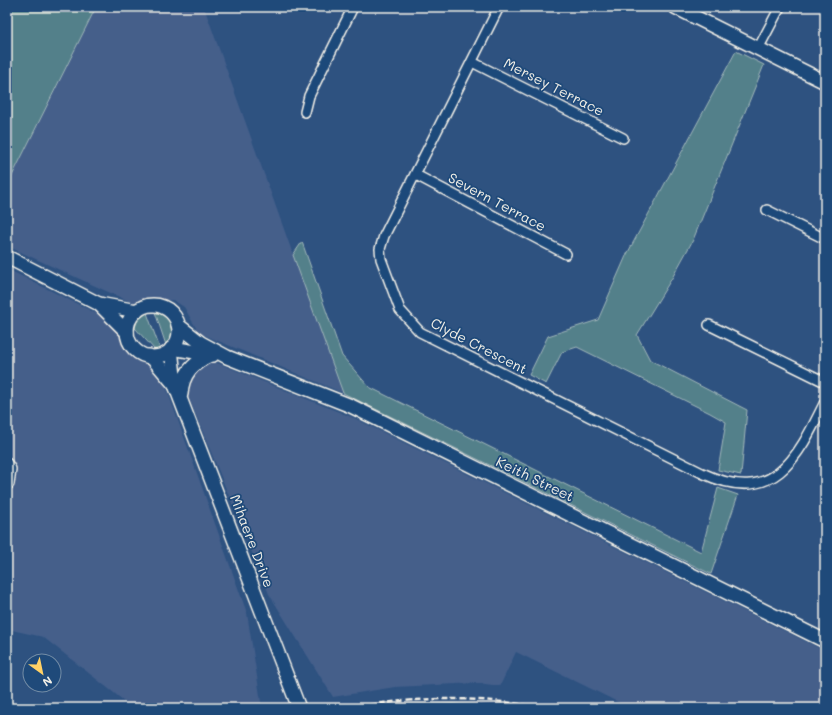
<svg xmlns="http://www.w3.org/2000/svg" width="832" height="715" font-family="Mali,sans-serif">
	<rect width="100%" height="100%" fill="#2e5280"/>
	<filter id="ink" filterUnits="userSpaceOnUse"><feTurbulence type="fractalNoise" baseFrequency=".025" numOctaves="2"/><feDisplacementMap in="SourceGraphic" scale="8" xChannelSelector="R" yChannelSelector="G"/><feConvolveMatrix kernelMatrix="1 2 1 2 8 2 1 2 1" color-interpolation-filters="sRGB"/></filter>
	<g filter="url(#ink)">
		<g fill="#445f8a">
			<path d="M 96,7 L 204,7 L 343,393 L 199,333 L 184,307 L 173,300 L 151,301 L 137,305 L 7,246 L 7,186 Z"/>
			<path d="M 7,269 L 122,326 L 160,370 L 247,613 L 262,708 L 133,708 L 43,637 L 7,629 Z"/>
			<path d="M 215,362 L 354,418 L 825,651 L 825,708 L 630,708 L 516,652 L 500,686 L 477,683 L 395,687 L 333,697 L 269,594 L 186,391 L 190,374 L 200,366 Z"/>
		</g>
		<g fill="#52808a" stroke="#a3b8b9">
			<path d="M 7,7 L 96,7 L 7,186 Z"/>
			<path d="M 736,51 L 764,65 L 693,240 L 672,278 L 637,335 L 650,360 L 747,410 L 741,475 L 718,470 L 726,422 L 710,413 L 577,347 L 562,352 L 546,384 L 529,375 L 548,336 L 598,320 L 626,256 Z"/>
			<path d="M 302,242 L 342,356 L 369,387 L 701,552 L 718,488 L 738,495 L 711,574 L 343,393 L 293,255 Z"/>
			<path d="M 155,312 C 171,316 179,332 166,345 Z"/>
			<path d="M 147,313 L 160,349 L 155,350 L 135,328 L 137,321 Z"/>
			<path d="M 453,704 L 511,708 L 386,708 L 406,705 Z"/>
		</g>
		<g fill="none" stroke-linecap="round" stroke-linejoin="round">
			<path stroke="#89a9bb" stroke-width="2.5" d="M 710,12 L 712,7"/>
			<g stroke="#f4f1e8" stroke-width="12">
				<g id="street">
					<path d="M 499,7 L 384,236 L 380,249 L 381,259 L 400,310 L 420,332 L 702,473 C 774,507 797,459 825,402"/>
					<path d="M 758,49 L 780,7"/>
					<path d="M 472,62 L 623,138"/>
					<path d="M 305,112 L 309,96 L 353,7"/>
					<path d="M 416,175 L 566,254"/>
					<path d="M 767,210 L 825,239"/>
					<path d="M 709,325 L 825,382"/>
					<path d="M 7,463 L 11,469 L 9,484"/>
				</g>
			</g>
			<g stroke="#f4f1e8" stroke-width="16">
				<g id="secondary">
					<path d="M 675,7 L 825,82"/>
					<path d="M 7,257 L 99,304 L 137,311"/>
					<path d="M 99,304 L 127,332"/>
					<circle cx="153" cy="331" r="26"/>
					<path d="M 178,325 L 201,343 L 227,357 L 351,406 L 825,641"/>
					<path d="M 172,348 L 213,355"/>
					<path d="M 171,349 L 175,385 L 299,708"/>
					<path d="M 149,356 L 154,360 L 175,385"/>
					<path d="M 181,394 C 182,374 193,363 210,355"/>
				</g>
			</g>
			<use href="#street" stroke="#1f4a7a" stroke-width="9"/>
			<use href="#secondary" stroke="#1f4a7a" stroke-width="13"/>
			<path stroke="#f4f1e8" stroke-width="2.5" stroke-dasharray="6 3" stroke-linecap="butt" d="M 353,708 C 415,696 480,696 542,708"/>
		</g>
	</g>
	<g text-anchor="middle" stroke-width="3.5" stroke-linejoin="round" paint-order="stroke">
		<g font-size="14" fill="#f4f1e8" stroke="#1f4a7a">
			<text transform="translate(554 87) rotate(27)" y="5">Mersey Terrace</text>
			<text transform="translate(497 202) rotate(28)" y="5">Severn Terrace</text>
			<text transform="translate(479 346) rotate(27)" y="5">Clyde Crescent</text>
			<text transform="translate(535 479) rotate(26)" y="5">Keith Street</text>
			<text transform="translate(252 541) rotate(69)" y="5">Mihaere Drive</text>
		</g>
	</g>
	<rect width="832" height="715" fill="none" stroke="#1f4a7a" stroke-width="24"/>
	<rect x="12" y="12" width="808" height="691" fill="none" stroke="#f4f1e8" stroke-width="1.5" filter="url(#ink)"/>
	<g transform="translate(42 673) rotate(147)"><circle r="19" fill="#1f4a7a" stroke="#748da6"/>
	<path d="M0-3L7 15L0 10L-7 15Z" fill="#ffd166"/>
	<text y="-6" font-size="11" font-weight="bold" text-anchor="middle" fill="#f4f1e8">N</text>
	</g>
</svg>
